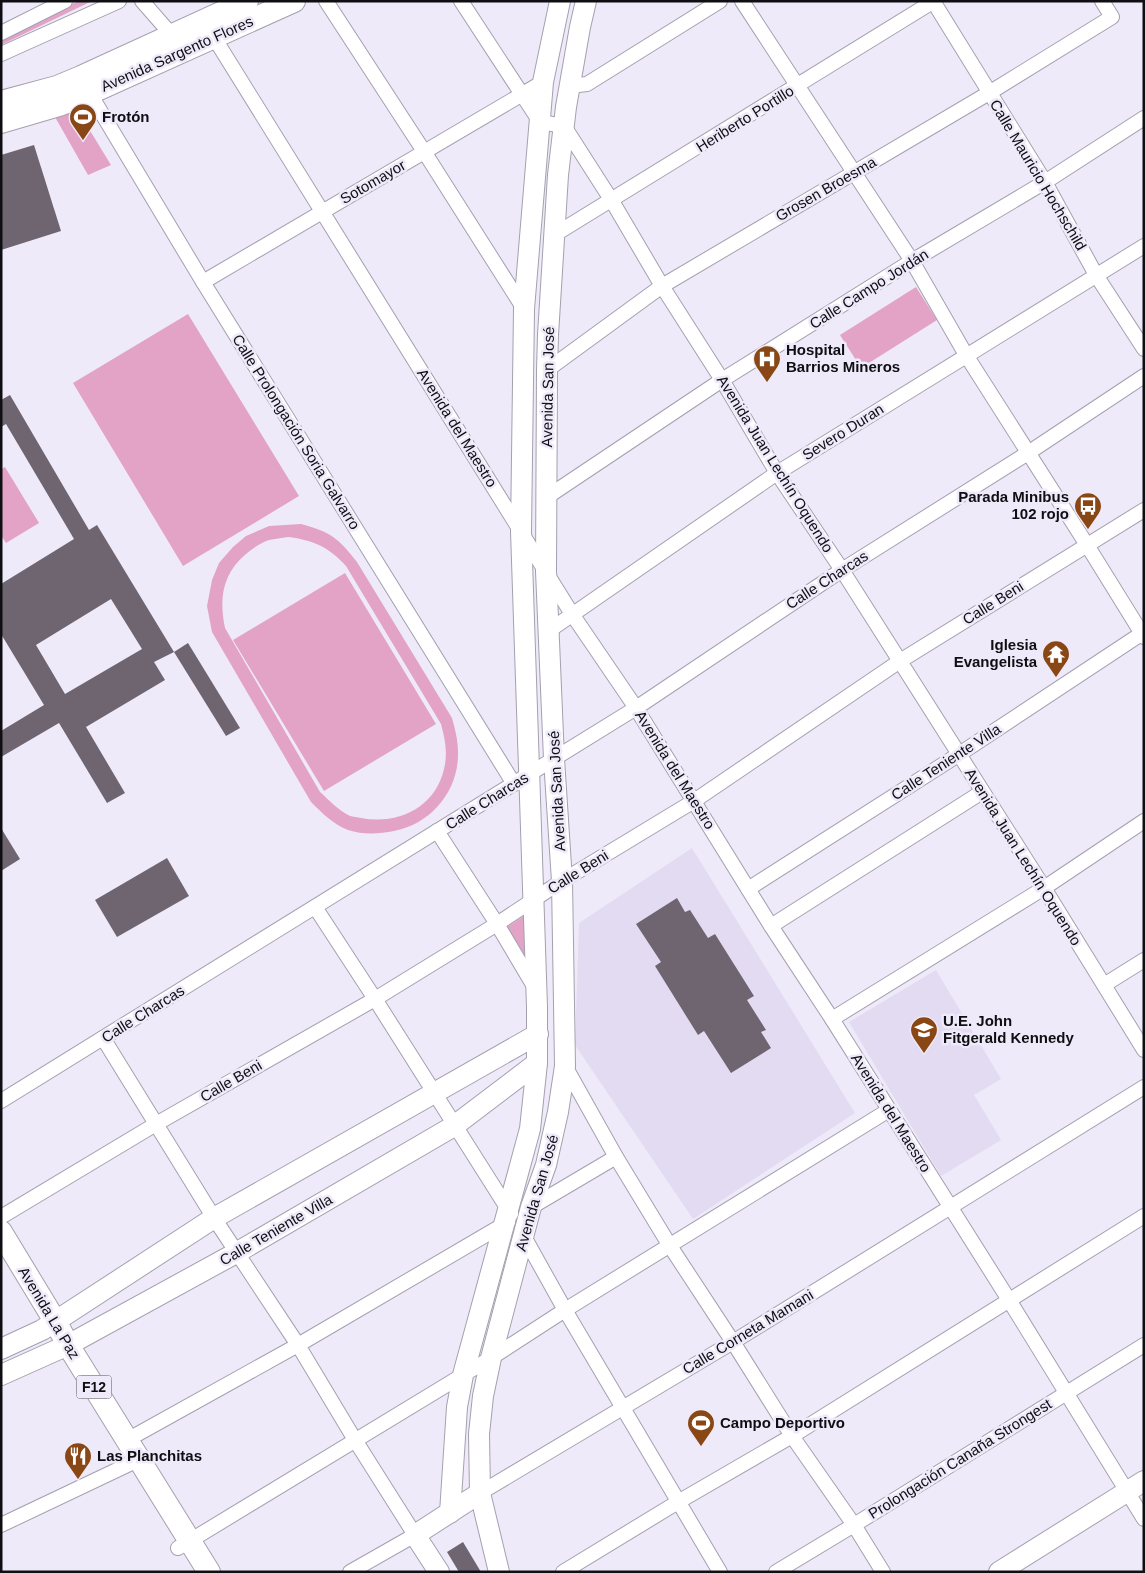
<svg xmlns="http://www.w3.org/2000/svg" width="1145" height="1573" font-family="Arial,sans-serif">
	<rect width="100%" height="100%" fill="#efeaf9"/>
	<g fill="#e3dbf2">
		<path d="M 692,848 L 855,1113 L 693,1219 L 575,1045 L 579,923 Z"/>
		<path d="M 936,970 L 1001,1079 L 974,1095 L 1001,1140 L 941,1176 L 849,1022 Z"/>
	</g>
	<g fill="#e2a3c6" fill-rule="evenodd">
		<path d="M 78,1 L 92,1 L 1,45 L 1,39 Z"/>
		<path d="M 78,111 L 111,165 L 88,175 L 55,117 Z"/>
		<path d="M 916,287 L 937,320 L 861,368 L 840,335 Z"/>
		<path d="M 188,314 L 299,496 L 183,566 L 73,383 Z"/>
		<path d="M 5,467 L 39,523 L 6,543 L 1,535 L 1,469 Z"/>
		<path d="M 301,524 C 331,532 338,538 357,562 L 452,718 C 455,729 458,740 458,752 C 459,791 431,824 394,831 C 379,834 363,835 348,830 C 334,825 322,813 311,802 L 212,632 L 207,606 L 212,580 L 219,563 L 233,547 L 246,536 L 269,526 ZM 288,537 C 313,540 329,547 346,566 L 441,724 C 445,739 448,753 444,769 C 435,808 398,825 361,818 C 358,817 353,817 350,816 C 339,811 329,800 320,792 L 225,628 C 219,599 222,574 246,554 C 252,549 260,543 269,540 C 275,539 281,538 288,537 Z"/>
		<path d="M 345,573 L 436,724 L 324,791 L 233,640 Z"/>
		<path d="M 524,916 L 525,960 L 507,927 Z"/>
	</g>
	<g fill="#6f6570" fill-rule="evenodd">
		<path d="M 34,145 L 61,231 L 1,250 L 1,155 Z"/>
		<path d="M 10,395 L 89,530 L 97,525 L 174,652 L 154,662 L 165,680 L 86,727 L 125,793 L 107,803 L 59,723 L 1,757 L 1,731 L 44,705 L 1,634 L 1,584 L 74,539 L 6,424 L 1,427 L 1,400 ZM 111,599 L 142,649 L 65,694 L 36,645 Z"/>
		<path d="M 188,643 L 240,728 L 226,736 L 174,652 Z"/>
		<path d="M 1,828 L 20,859 L 1,871 Z"/>
		<path d="M 167,858 L 189,896 L 117,937 L 95,900 Z"/>
		<path d="M 677,898 L 685,912 L 690,910 L 708,938 L 715,934 L 754,996 L 747,1000 L 766,1030 L 761,1032 L 771,1048 L 731,1073 L 704,1031 L 698,1035 L 655,966 L 661,962 L 636,924 Z"/>
		<path d="M 463,1542 L 481,1572 L 459,1572 L 447,1552 Z"/>
	</g>
	<g fill="none" stroke-linecap="round" stroke-linejoin="round">
		<g stroke="#a4a0ae" stroke-width="16">
			<g id="street">
				<path d="M 142,1 L 177,41"/>
				<path d="M 326,1 L 425,153 L 524,309"/>
				<path d="M 461,1 L 540,122 L 564,126 L 612,201 L 662,286 L 722,380 L 777,473 L 842,570 L 1044,888 L 1144,1050"/>
				<path d="M 742,1 L 912,261 L 966,355 L 1087,545 L 1144,637"/>
				<path d="M 933,1 L 1045,182 L 1096,275 L 1144,349"/>
				<path d="M 210,31 L 572,614 L 636,708 L 771,926 L 832,1019 L 1009,1300 L 1144,1519"/>
				<path d="M 1,33 L 65,1"/>
				<path d="M 1,54 L 119,1"/>
				<path d="M 570,86 L 587,84 L 720,1"/>
				<path d="M 86,87 L 203,282 L 514,784"/>
				<path d="M 554,235 L 934,1"/>
				<path d="M 203,282 L 543,82"/>
				<path d="M 547,370 L 662,286 L 989,93 L 1112,17 L 1102,1"/>
				<path d="M 547,497 L 722,380 L 912,261 L 1045,182 L 1144,118"/>
				<path d="M 550,630 L 777,473 L 1144,246"/>
				<path d="M 437,831 L 497,924 L 535,988"/>
				<path d="M 748,889 L 958,755 L 1144,632"/>
				<path d="M 315,907 L 375,999 L 511,1214"/>
				<path d="M 771,926 L 982,792"/>
				<path d="M 1104,985 L 1144,960"/>
				<path d="M 832,1019 L 1044,888 L 1144,821"/>
				<path d="M 103,1038 L 214,1218 L 298,1345 L 355,1440 L 415,1535 L 350,1572"/>
				<path d="M 565,1066 L 616,1157 L 670,1246 L 733,1342 L 792,1436 L 854,1525 L 883,1572"/>
				<path d="M 1,1101 L 636,708 L 842,570 L 1028,453 L 1144,376"/>
				<path d="M 528,1209 L 616,1157"/>
				<path d="M 1,1217 L 156,1124 L 375,999 L 497,924 L 562,881 L 694,801 L 900,661 L 1144,510"/>
				<path d="M 522,1233 L 565,1310 L 720,1572"/>
				<path d="M 127,1440 L 298,1345 L 508,1222"/>
				<path d="M 480,1493 L 733,1342 L 1144,1087"/>
				<path d="M 1,1525 L 140,1459"/>
				<path d="M 178,1548 L 491,1358 L 565,1310 L 889,1110"/>
				<path d="M 563,1572 L 678,1502 L 792,1436 L 1144,1216"/>
				<path d="M 776,1572 L 854,1525 L 1144,1345"/>
			</g>
		</g>
		<g stroke="#a4a0ae" stroke-width="22">
			<g id="secondary">
				<path d="M 1,1349 L 42,1330 L 214,1218 L 538,1034"/>
				<path d="M 1,1375 L 68,1345 L 236,1253 L 454,1126 L 537,1063"/>
				<path d="M 450,1513 L 457,1407 L 463,1375 L 530,1129 L 537,1063 L 537,1007 L 521,531 L 524,309 L 543,82 L 560,1"/>
				<path d="M 439,1572 L 415,1535 L 480,1493"/>
				<path d="M 499,1572 L 480,1493 L 479,1434 L 483,1396 L 491,1358 L 531,1207 L 546,1165 L 558,1112 L 565,1066 L 562,881 L 554,759 L 546,571 L 547,370 L 548,335 L 558,175 L 566,107 L 580,27 L 586,1"/>
				<path d="M 999,1572 L 1144,1481"/>
			</g>
		</g>
		<g stroke="#a4a0ae" stroke-width="24">
			<g id="primary">
				<path d="M 1,102 L 57,87 L 81,77 L 247,1"/>
				<path d="M 1,122 L 59,105 L 90,93 L 294,1"/>
				<path d="M 1,1232 L 55,1321 L 68,1345 L 209,1572"/>
			</g>
		</g>
		<use href="#street" stroke="#fff" stroke-width="14"/>
		<use href="#secondary" stroke="#fff" stroke-width="20"/>
		<use href="#primary" stroke="#fff" stroke-width="22"/>
	</g>
	<defs>
		<g id="stadium-pin" transform="scale(1.4375)"><path d="M0 17L-7.5 6A9.5 9.5 0 1 1 7.5 6Z" fill="#884714" stroke="#efeaf9"/><path d="M0-5a6.5 5 0 1 0 0 10a6.5 5 0 1 0 0-10ZM-3.5-1.8h7v3.6h-7Z" fill="#fff"/></g>
		<g id="hospital-pin" transform="scale(1.4375)"><path d="M0 17L-7.5 6A9.5 9.5 0 1 1 7.5 6Z" fill="#884714" stroke="#efeaf9"/><path d="M-5-5h3v3.5h4V-5h3V5h-3V1.5h-4V5h-3Z" fill="#fff"/></g>
		<g id="bus-pin" transform="scale(1.4375)"><path d="M0 17L-7.5 6A9.5 9.5 0 1 1 7.5 6Z" fill="#884714" stroke="#efeaf9"/><path d="M-5-6H5V4H4V6H2V4H-2V6H-4V4H-5ZM-3.5-4V0h7V-4ZM-3.5 1.2v1.5H-2V1.2ZM2 1.2v1.5H3.5V1.2Z" fill="#fff"/></g>
		<g id="temple-pin" transform="scale(1.4375)"><path d="M0 17L-7.5 6A9.5 9.5 0 1 1 7.5 6Z" fill="#884714" stroke="#efeaf9"/><path d="M0-6L5-2H3V0L6.5 2.5H4V6H1.5V3h-3V6H-4V2.5H-6.5L-3 0V-2H-5Z" fill="#fff"/></g>
		<g id="school-pin" transform="scale(1.4375)"><path d="M0 17L-7.5 6A9.5 9.5 0 1 1 7.5 6Z" fill="#884714" stroke="#efeaf9"/><path d="M0-5L7-2L0 1L-7-2ZM-4 1L0 2.5L4 1V4Q0 6-4 4Z" fill="#fff"/></g>
		<g id="restaurant-pin" transform="scale(1.4375)"><path d="M0 17L-7.5 6A9.5 9.5 0 1 1 7.5 6Z" fill="#884714" stroke="#efeaf9"/><path d="M-5-6h1v4h1v-4h1v4h1v-4h1v5L-1.5 .5V6h-2V.5L-5-1ZM5-6V6H3V1.5H1.5Q1.5-4 5-6Z" fill="#fff"/></g>
	</defs>
	<g fill-rule="evenodd">
		<use href="#stadium-pin" x="83" y="117"/>
		<use href="#hospital-pin" x="767" y="359"/>
		<use href="#bus-pin" x="1088" y="506"/>
		<use href="#temple-pin" x="1056" y="654"/>
		<use href="#school-pin" x="924" y="1030"/>
		<use href="#stadium-pin" x="701" y="1423"/>
		<use href="#restaurant-pin" x="78" y="1456"/>
	</g>
	<g text-anchor="middle" stroke-width="5" stroke-linejoin="round" paint-order="stroke">
		<rect fill="#efeaf9" stroke="#525058" stroke-width="1" x="76.5" y="1375.5" width="35" height="23" rx="4"/>
		<g font-size="14" font-weight="bold" fill="#0f0e13">
			<text x="94" y="1392">F12</text>
		</g>
		<g font-size="15" fill="#0f0e13" stroke="#efeaf9">
			<text transform="translate(177 54) rotate(-24)" y="5">Avenida Sargento Flores</text>
			<text transform="translate(745 119) rotate(-32)" y="5">Heriberto Portillo</text>
			<text transform="translate(1038 175) rotate(59)" y="5">Calle Mauricio Hochschild</text>
			<text transform="translate(373 182) rotate(-30)" y="5">Sotomayor</text>
			<text transform="translate(826 189) rotate(-30)" y="5">Grosen Broesma</text>
			<text transform="translate(869 289) rotate(-32)" y="5">Calle Campo Jordán</text>
			<text transform="translate(548 387) rotate(-89)" y="5">Avenida San José</text>
			<text transform="translate(457 428) rotate(58)" y="5">Avenida del Maestro</text>
			<text transform="translate(296 432) rotate(58)" y="5">Calle Prolongación Soria Galvarro</text>
			<text transform="translate(843 432) rotate(-32)" y="5">Severo Duran</text>
			<text transform="translate(775 464) rotate(58)" y="5">Avenida Juan Lechín Oquendo</text>
			<text transform="translate(827 580) rotate(-33)" y="5">Calle Charcas</text>
			<text transform="translate(993 603) rotate(-32)" y="5">Calle Beni</text>
			<text transform="translate(946 762) rotate(-33)" y="5">Calle Teniente Villa</text>
			<text transform="translate(675 770) rotate(58)" y="5">Avenida del Maestro</text>
			<text transform="translate(557 791) rotate(-93)" y="5">Avenida San José</text>
			<text transform="translate(487 801) rotate(-32)" y="5">Calle Charcas</text>
			<text transform="translate(1023 857) rotate(58)" y="5">Avenida Juan Lechín Oquendo</text>
			<text transform="translate(578 872) rotate(-32)" y="5">Calle Beni</text>
			<text transform="translate(143 1014) rotate(-32)" y="5">Calle Charcas</text>
			<text transform="translate(231 1081) rotate(-30)" y="5">Calle Beni</text>
			<text transform="translate(891 1113) rotate(58)" y="5">Avenida del Maestro</text>
			<text transform="translate(537 1193) rotate(-74)" y="5">Avenida San José</text>
			<text transform="translate(276 1230) rotate(-30)" y="5">Calle Teniente Villa</text>
			<text transform="translate(49 1313) rotate(59)" y="5">Avenida La Paz</text>
			<text transform="translate(748 1332) rotate(-31)" y="5">Calle Corneta Mamani</text>
			<text transform="translate(960 1459) rotate(-32)" y="5">Prolongación Canaña Strongest</text>
		</g>
		<g font-size="15" font-weight="bold" fill="#0f0e13" stroke="#efeaf9" text-anchor="start">
			<text x="102" y="122">Frotón</text>
			<text x="786" y="355">Hospital<tspan x="786" dy="17">Barrios Mineros</tspan></text>
			<text x="1069" y="502" text-anchor="end">Parada Minibus<tspan x="1069" dy="17">102 rojo</tspan></text>
			<text x="1037" y="650" text-anchor="end">Iglesia<tspan x="1037" dy="17">Evangelista</tspan></text>
			<text x="943" y="1026">U.E. John<tspan x="943" dy="17">Fitgerald Kennedy</tspan></text>
			<text x="720" y="1428">Campo Deportivo</text>
			<text x="97" y="1461">Las Planchitas</text>
		</g>
	</g>
	<rect width="1145" height="1573" fill="none" stroke="#0f0e13" stroke-width="5"/>
</svg>
